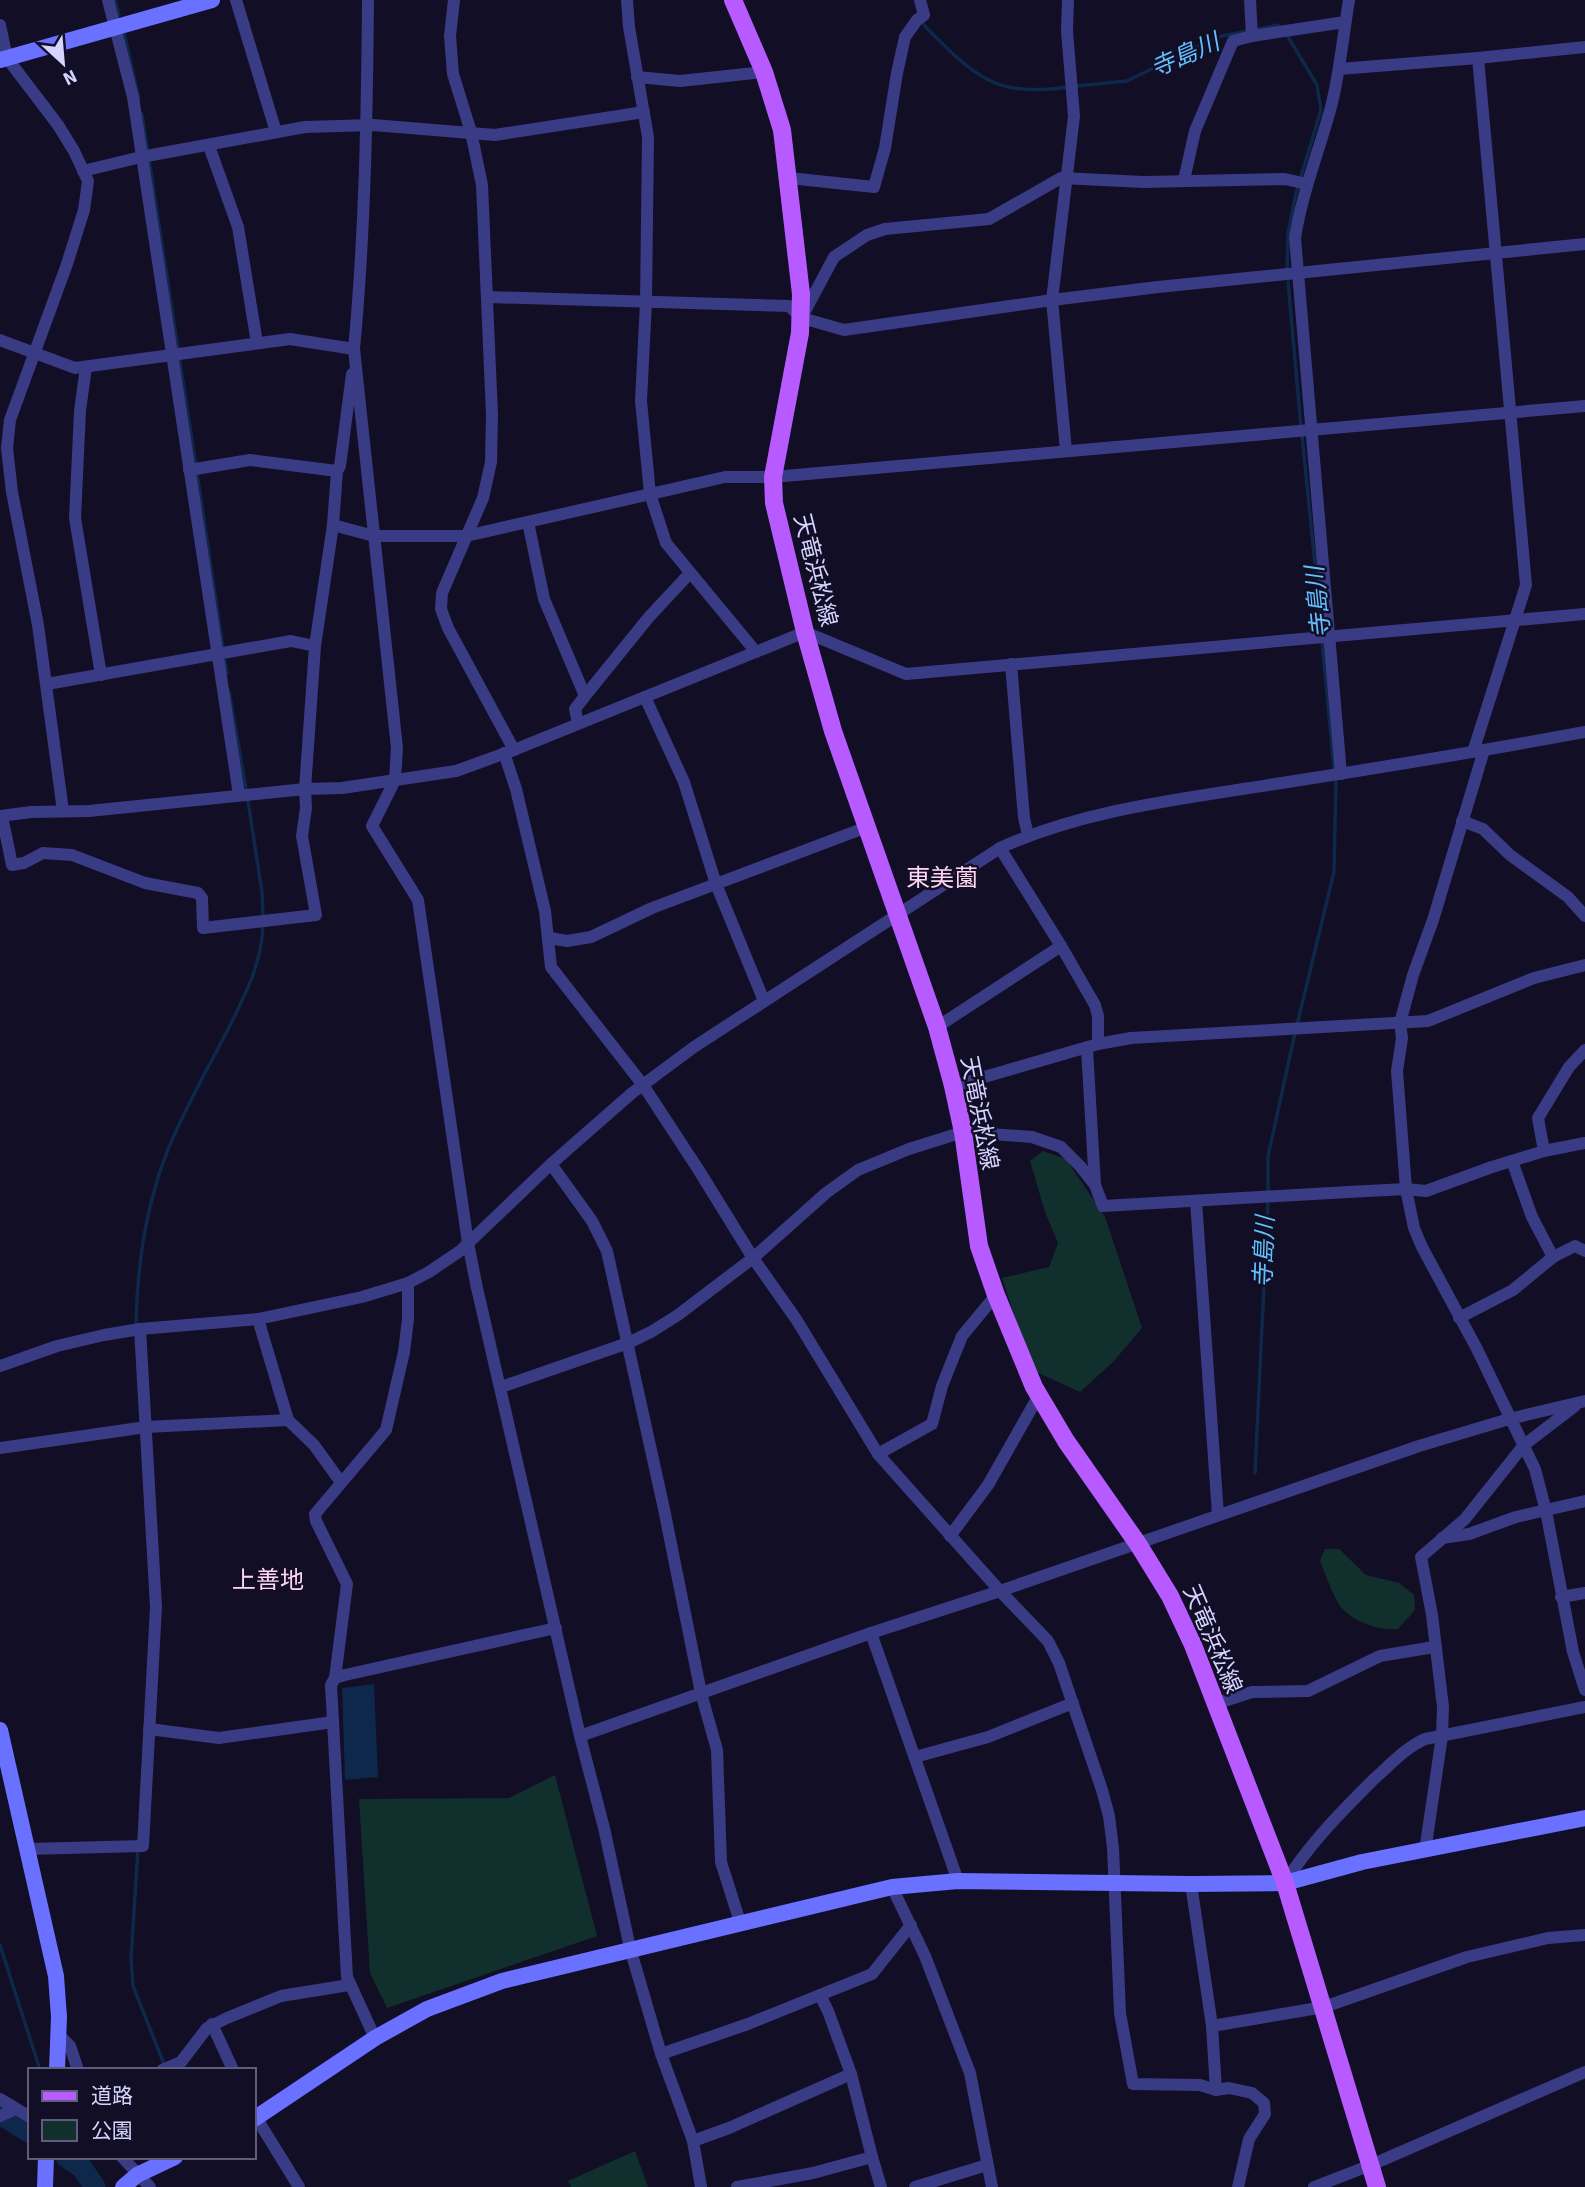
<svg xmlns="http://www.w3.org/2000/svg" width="1585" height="2187" font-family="'Source Sans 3','Noto Sans JP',sans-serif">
	<rect width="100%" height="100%" fill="#110e26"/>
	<g fill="#11302d">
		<path d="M 1043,1151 L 1066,1159 L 1105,1217 L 1142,1328 L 1113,1362 L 1080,1392 L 1032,1370 L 1002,1278 L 1049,1267 L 1058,1243 L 1045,1212 L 1030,1161 Z"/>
		<path d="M 1325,1549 L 1339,1549 L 1366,1575 L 1399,1583 L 1414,1595 L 1415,1610 L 1398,1629 C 1379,1631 1349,1621 1338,1603 C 1331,1591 1326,1575 1320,1561 Z"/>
		<path d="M 555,1775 L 597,1936 L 387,2008 L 370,1973 L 359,1799 L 509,1798 Z"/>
		<path d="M 635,2151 L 648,2187 L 571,2187 L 568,2181 Z"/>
	</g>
	<path fill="#0d284b" d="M 374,1684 L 378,1777 L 345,1780 L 342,1688 Z"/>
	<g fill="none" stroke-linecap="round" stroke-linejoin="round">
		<g stroke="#0d284b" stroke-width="3.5">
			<path d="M 115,0 L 119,15"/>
			<path d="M 922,22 C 928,31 937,38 945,46 C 985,87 1012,95 1068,87"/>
			<path d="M 124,33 L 139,99"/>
			<path d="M 1287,35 L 1317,85 L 1321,110 L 1296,193 L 1288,234 L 1287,268"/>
			<path d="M 1076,86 L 1127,81 L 1217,37 L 1278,25 L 1280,27"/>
			<path d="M 142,114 L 196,466"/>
			<path d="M 1288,282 L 1301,427"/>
			<path d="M 1302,436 L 1322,633"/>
			<path d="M 197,473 L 223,648"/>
			<path d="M 1322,641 L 1334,768"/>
			<path d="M 225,661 L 227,673"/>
			<path d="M 229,691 L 246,789"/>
			<path d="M 248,801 L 262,892 L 263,918"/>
			<path d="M 1297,1025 L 1334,872 L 1336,781"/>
			<path d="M 136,1325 C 137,1264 146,1204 169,1147 C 184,1111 204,1075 222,1041 C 241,1003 261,969 263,926"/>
			<path d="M 1255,1473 L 1268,1201 L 1268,1156 L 1295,1033"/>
			<path d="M 138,1848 L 131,1959 L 133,1986 L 164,2064"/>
			<path d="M 0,1945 L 40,2070"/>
		</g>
		<g stroke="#0d284b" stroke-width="21">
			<path d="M 0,2114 L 30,2133"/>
			<path d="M 66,2157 L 82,2168 L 95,2187"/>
		</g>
		<g stroke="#393b85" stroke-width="12">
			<path d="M 108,0 L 133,97 L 239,795"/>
			<path d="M 236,0 L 276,132"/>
			<path d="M 454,0 L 450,36 L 453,74 L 471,132 L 482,185 L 492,415 L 491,462 L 483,498 L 442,593 L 441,609 L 448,628 L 514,750"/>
			<path d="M 627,0 L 629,27 L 648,137 L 646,302 L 641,401 L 650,494 L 666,543 L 756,652"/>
			<path d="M 1250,0 L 1252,36"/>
			<path d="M 0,25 L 7,58 L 58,125 L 74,151 L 88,181 L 84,210 L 67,264 L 10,420 L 7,448 L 12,492 L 38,625 L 63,811"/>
			<path d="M 1478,58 L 1585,47"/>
			<path d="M 1339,69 L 1478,58 L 1526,585 L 1473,752"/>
			<path d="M 637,77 L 680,81 L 764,72"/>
			<path d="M 209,146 L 238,227 L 257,343"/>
			<path d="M 83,171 L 141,157 L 305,127 L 373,125 L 495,135 L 644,112"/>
			<path d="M 789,178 L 874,187 L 885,148 L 897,73 L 905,37 L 917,20 L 924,15 L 920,0"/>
			<path d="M 1184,180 L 1195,131 L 1233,41 L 1252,36 L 1345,22"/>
			<path d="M 488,297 L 789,306 L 802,318 L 844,330 L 1052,300 L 1158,287 L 1585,244"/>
			<path d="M 802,317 L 834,257 L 867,235 L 885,229 L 989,219 L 1061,178 L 1144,182 L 1285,179 L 1307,184"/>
			<path d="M 0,340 L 75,368 L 290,339 L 354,349 L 397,748 L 395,780 L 372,826 L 418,900 L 468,1243 L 477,1288 L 580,1736 L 604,1828 L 630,1948 L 661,2054 L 693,2141 L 701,2187"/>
			<path d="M 354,349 C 365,233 367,117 368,0"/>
			<path d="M 86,367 L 80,411 L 75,518 L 101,675"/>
			<path d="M 1066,451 L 1052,300 L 1074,116 L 1067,31 L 1068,0"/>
			<path d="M 189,470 L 250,460 L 337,471"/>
			<path d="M 528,522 L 544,599 L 585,696"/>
			<path d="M 333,525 L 374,536 L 466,536 L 725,477 L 773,477 L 1585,406"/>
			<path d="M 1011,664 L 1024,818 L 1028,835"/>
			<path d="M 47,684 L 291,641 L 315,646"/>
			<path d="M 645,697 L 684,782 L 716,884 L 764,1001"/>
			<path d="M 578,723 L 575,709 L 585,696 L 649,617 L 690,573"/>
			<path d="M 1484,750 L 1433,920 L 1413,975 L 1400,1023 L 1402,1038 L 1397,1071 L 1406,1189 L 1414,1228 L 1422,1247 L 1477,1349 L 1535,1469 L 1546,1511 L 1573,1652 L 1585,1690"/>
			<path d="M 504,753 L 516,789 L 545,911 L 551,967 L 643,1085 L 698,1169 L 753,1258 L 796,1319 L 878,1454 L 1000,1591 L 1048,1641 L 1059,1663 L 1102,1790 L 1109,1816 L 1113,1848 L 1120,2013 L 1133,2084 L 1200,2085 L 1216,2090 L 1229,2088 L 1252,2093 L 1264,2103 L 1265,2114 L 1249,2139 L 1238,2187"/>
			<path d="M 1341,774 L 1295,238 C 1302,193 1319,151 1331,107 C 1340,72 1343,36 1349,0"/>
			<path d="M 0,816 L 31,812 L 89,811 L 305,789 L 342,788 L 456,771 L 514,750 L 805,632 L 906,674 L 1585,614"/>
			<path d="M 2,816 L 12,865 L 24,863 L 43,853 L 72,855 L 145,883 L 198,893 L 202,898 L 203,928 L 316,915 L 302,836 L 306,808 L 305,789 L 315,646 L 333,525 L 337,471 L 340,466 L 352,374"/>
			<path d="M 1462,821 L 1483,829 L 1510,855 L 1568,897 L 1585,916"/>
			<path d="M 1000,848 L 1061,946 L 1095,1005 L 1098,1016 L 1098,1044"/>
			<path d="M 550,938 L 567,941 L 591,937 L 652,908 L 867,827"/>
			<path d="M 937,1027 L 1061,946"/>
			<path d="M 1087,1049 L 1095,1185"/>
			<path d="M 953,1086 L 1098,1044 L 1131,1038 L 1428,1021 L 1534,978 L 1585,965"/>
			<path d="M 1544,1151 L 1538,1118 L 1569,1067 L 1585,1050"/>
			<path d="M 1512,1161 L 1532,1217 L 1553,1257"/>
			<path d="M 551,1164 L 592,1221 L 607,1251 L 664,1509 L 701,1693 L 717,1750 L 721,1862 L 740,1922"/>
			<path d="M 1196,1201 L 1218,1515"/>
			<path d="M 1459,1318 L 1513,1290 L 1553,1257 L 1575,1246 L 1585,1251"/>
			<path d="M 258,1319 L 288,1420 L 314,1445 L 340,1481"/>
			<path d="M 0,1366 L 57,1346 L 104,1335 L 140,1329 L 258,1319 L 362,1297 L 408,1283 L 429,1272 L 460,1251 L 551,1164 L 632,1093 L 694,1047 L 1000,848 C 1086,809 1182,799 1275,784 C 1378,768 1482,751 1585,732"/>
			<path d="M 501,1387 L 628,1343 L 651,1332 L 678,1315 L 753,1258 L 826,1193 L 858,1170 L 909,1149 L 963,1132 L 1032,1137 L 1061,1147 L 1080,1166 L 1095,1185 L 1103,1206 L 1348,1192 L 1406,1189 L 1426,1191 L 1492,1167 L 1544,1151 L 1585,1143"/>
			<path d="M 0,1448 L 146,1427 L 288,1420"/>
			<path d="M 878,1454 L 932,1424 L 942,1386 L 962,1336 L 996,1295"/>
			<path d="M 950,1536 L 988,1485 L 1039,1395"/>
			<path d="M 1442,1538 L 1469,1534 L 1516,1517 L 1585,1501"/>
			<path d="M 1561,1597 L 1585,1593"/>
			<path d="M 871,1633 L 958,1881"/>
			<path d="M 335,1678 L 347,1584 L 316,1521 L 315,1514 L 386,1430 L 404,1352 L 408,1319 L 408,1283"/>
			<path d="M 1215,1704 L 1252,1692 L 1308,1691 L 1380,1656 L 1434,1647"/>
			<path d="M 149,1729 L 219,1738 L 333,1722"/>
			<path d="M 580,1736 L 871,1633 L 1000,1591 L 1419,1446 L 1509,1419 L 1585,1401"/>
			<path d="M 915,1757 L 988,1737 L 1073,1703"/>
			<path d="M 27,1849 L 143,1846 L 156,1607 L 140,1329"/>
			<path d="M 1425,1851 L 1442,1736 L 1443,1707 L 1432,1615 L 1421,1557 L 1465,1519 L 1524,1445 L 1575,1406"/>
			<path d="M 1285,1883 C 1309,1844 1341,1812 1374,1779 C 1391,1764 1405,1748 1425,1739 L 1585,1707"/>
			<path d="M 1191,1884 L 1212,2026 L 1216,2090"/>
			<path d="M 892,1887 L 925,1956 L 970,2073 L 992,2187"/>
			<path d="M 212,2024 L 233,2070"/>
			<path d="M 1212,2026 L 1324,2007 L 1467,1957 L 1548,1938 L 1585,1935"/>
			<path d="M 58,2034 L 70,2046 L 78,2070"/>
			<path d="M 375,2038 L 347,1977 L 331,1685 L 335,1678 L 345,1675 L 556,1628"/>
			<path d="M 661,2054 L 748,2024 L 872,1974 L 911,1925"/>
			<path d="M 162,2070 L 181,2062 L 207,2028 L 227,2018 L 281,1996 L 349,1985"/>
			<path d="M 851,2074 L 872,2157"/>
			<path d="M 0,2099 L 30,2117"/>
			<path d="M 254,2114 L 299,2187"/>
			<path d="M 0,2116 L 15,2109"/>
			<path d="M 693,2141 L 729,2128 L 851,2074 L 828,2011 L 820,1995"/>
			<path d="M 122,2157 L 150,2187"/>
			<path d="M 737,2187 L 813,2173 L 872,2157 L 881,2187"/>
			<path d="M 915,2187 L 987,2165"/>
			<path d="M 1314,2187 L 1371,2165 L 1585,2072"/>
		</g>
		<g stroke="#6a70ff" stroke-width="16">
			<path d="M 0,60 L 212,0"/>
			<path d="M 0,1730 L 56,1976 L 59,2017 L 57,2070"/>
			<path d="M 254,2119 L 375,2038 L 427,2009 L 502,1981 L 892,1887 L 958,1881 L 1191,1884 L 1285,1883 L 1362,1862 L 1585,1818"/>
			<path d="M 45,2187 L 46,2157"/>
			<path d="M 123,2187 L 137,2175 L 175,2157"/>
		</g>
		<path stroke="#b75aff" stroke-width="18" d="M 733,0 L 764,72 L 782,130 L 801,294 L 800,333 L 773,477 L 774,503 L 805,632 L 833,731 L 937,1027 L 953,1086 L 963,1132 L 979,1246 L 996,1295 L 1034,1387 L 1066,1441 L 1138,1544 L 1170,1596 L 1193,1645 L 1285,1883 L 1377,2187"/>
	</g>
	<g text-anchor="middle" stroke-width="5" stroke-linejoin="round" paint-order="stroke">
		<g font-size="23" fill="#d5d3ff" stroke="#110e26">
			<text transform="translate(816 570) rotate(76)" y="8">天竜浜松線</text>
			<text transform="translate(980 1113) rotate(79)" y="8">天竜浜松線</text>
			<text transform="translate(1213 1639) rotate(67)" y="8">天竜浜松線</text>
		</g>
		<g font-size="24" font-style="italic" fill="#61c0ff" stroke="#110e26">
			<text transform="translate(1185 55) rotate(-24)" y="8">寺島川</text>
			<text transform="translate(1318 602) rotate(-96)" y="8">寺島川</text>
			<text transform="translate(1264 1252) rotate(-88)" y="8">寺島川</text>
		</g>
		<g font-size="24" fill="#ffd5f2" stroke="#110e26">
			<text x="942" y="886">東美薗</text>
			<text x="268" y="1588">上善地</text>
		</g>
	</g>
	<rect x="28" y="2068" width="228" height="91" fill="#110e26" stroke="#5f5d7d" stroke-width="2"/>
	<rect x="42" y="2091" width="35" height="10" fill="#b75aff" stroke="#5f5d7d" stroke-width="2"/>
	<text x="91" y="2103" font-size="21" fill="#d5d3ff">道路</text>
	<rect x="42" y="2120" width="35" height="21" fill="#11302d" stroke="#5f5d7d" stroke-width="2"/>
	<text x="91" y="2138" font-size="21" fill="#d5d3ff">公園</text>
	<g transform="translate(63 63) rotate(154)" stroke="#110e26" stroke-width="5" paint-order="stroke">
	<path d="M0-5L12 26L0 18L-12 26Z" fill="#d5d3ff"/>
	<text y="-10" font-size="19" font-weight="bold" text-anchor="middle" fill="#d5d3ff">N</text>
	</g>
</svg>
